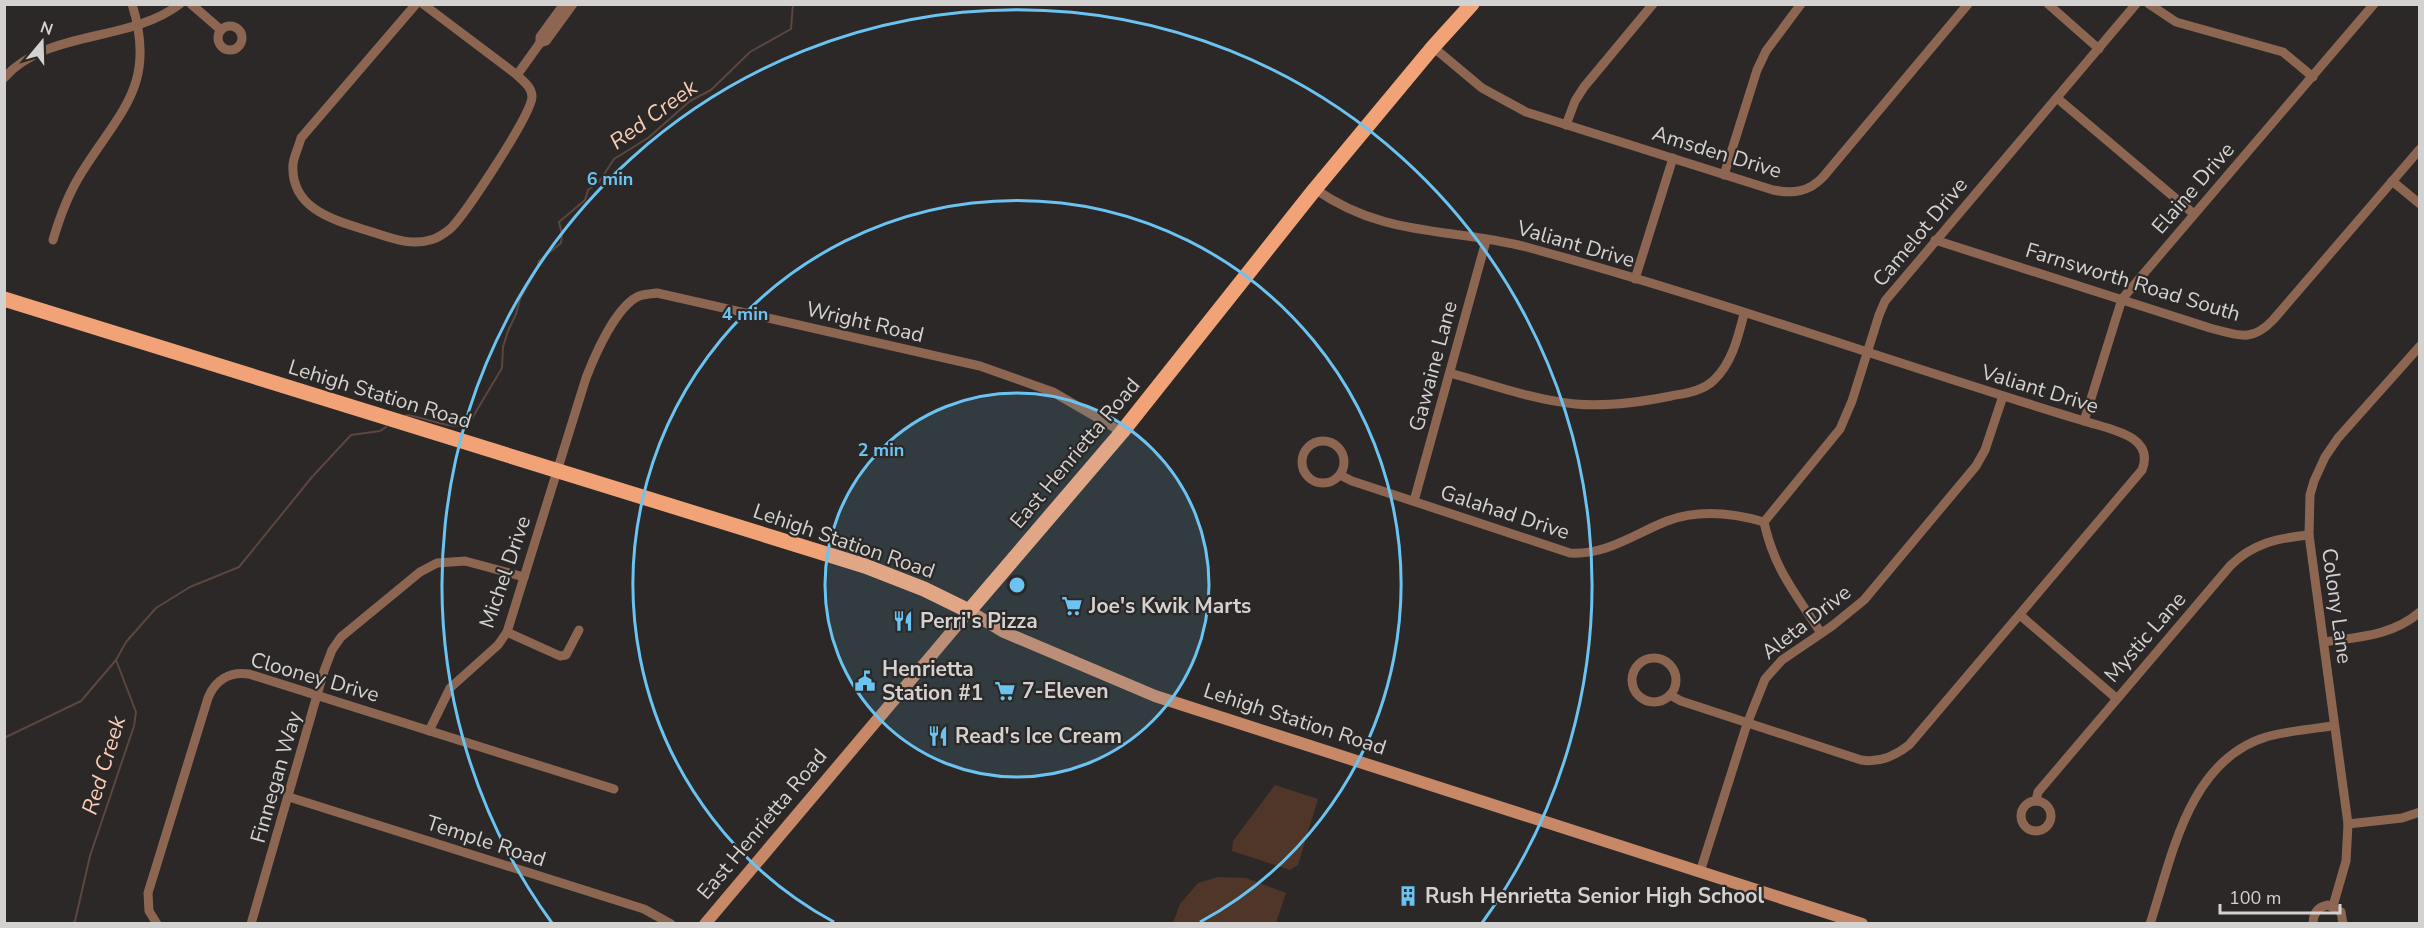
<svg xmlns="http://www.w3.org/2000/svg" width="2424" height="928" font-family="'Nunito Sans',sans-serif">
	<rect width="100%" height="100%" fill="#2b2827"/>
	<g fill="#503628">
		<path d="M 1275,785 L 1318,799 L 1298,865 L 1290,870 L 1232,851 L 1233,841 Z"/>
		<path d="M 1218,877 L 1246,878 L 1286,893 L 1276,923 L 1173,923 L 1180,904 L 1198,883 Z"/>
	</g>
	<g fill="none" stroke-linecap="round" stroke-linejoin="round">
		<g stroke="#5c463f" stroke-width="2">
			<path d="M 404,417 L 407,415 C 427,418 448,429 468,425 L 502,368 L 503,347 L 508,331 L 516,314 L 520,299 L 537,269 L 539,261 L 561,243 L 562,234 L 559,222 L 585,200 L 588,190 L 599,182 L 614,159 L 648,138 L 690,101 L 711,90 L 750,52 L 791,29 L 793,4"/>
			<path d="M 4,738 L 81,701 L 116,660"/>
			<path d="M 72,924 L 75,921 L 90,856 L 134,726 L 136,712 L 116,660 L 126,642 L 156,608 L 190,587 L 239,567 L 312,477 L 351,435 L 380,431 L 386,427"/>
		</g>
		<g stroke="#8d6652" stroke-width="9">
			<path d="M 191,4 L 221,30"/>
			<path d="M 416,4 L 301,138 C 299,146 294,156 293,164 C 290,211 338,221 372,232 C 391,238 411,246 430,240 C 436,239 445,233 450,229 C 465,215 531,115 532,97 C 532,87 524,82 517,75 L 423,4"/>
			<path d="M 564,4 L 540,37 L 540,43 L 546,41 L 573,4"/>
			<path d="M 2048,4 L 2099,49"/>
			<path d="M 2149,4 L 2176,22 L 2283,52 L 2313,77"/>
			<circle cx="230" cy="38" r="12"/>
			<path d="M 1433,47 L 1482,88 L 1526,112 L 1773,190 C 1793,194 1809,192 1823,177 L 1968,4"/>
			<path d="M 517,75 L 540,43"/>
			<path d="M 4,78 C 47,29 129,43 180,4"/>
			<path d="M 2057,98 L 2194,214"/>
			<path d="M 1566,125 L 1575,101 L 1584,87 L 1653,4"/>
			<path d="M 1724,175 L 1757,70 L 1766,51 L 1801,4"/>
			<path d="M 2392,181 L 2420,204"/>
			<path d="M 1315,189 C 1386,239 1452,227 1530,248 C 1717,299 1899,365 2084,421 C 2108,429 2156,435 2142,470 L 1909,745 C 1895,756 1878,763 1861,760 L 1681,701 L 1670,695"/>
			<path d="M 53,240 C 60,216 68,194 82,172 C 121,110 157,84 132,4"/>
			<path d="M 1935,240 L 2210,328 C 2238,335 2251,343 2273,320 L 2420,149"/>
			<path d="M 1635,279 L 1673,158"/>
			<path d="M 1450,373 C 1490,384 1533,400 1575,404 C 1607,407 1641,402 1671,396 C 1686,393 1703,391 1714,380 C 1732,363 1738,337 1744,314"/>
			<path d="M 2084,421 L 2122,299 L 2374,4"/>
			<circle cx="1323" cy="462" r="21"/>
			<path d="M 1340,475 L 1352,481 L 1570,553 C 1607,555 1634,534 1667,521 C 1699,509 1733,513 1764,522"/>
			<path d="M 1414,501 L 1486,241"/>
			<path d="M 1764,522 L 1840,429 L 1852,401 L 1879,315 L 1885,301 L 2136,4"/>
			<path d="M 1764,522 C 1774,569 1796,594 1821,633"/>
			<path d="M 2020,615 L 2116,698"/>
			<path d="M 507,632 L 560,656 L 566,655 L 579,630"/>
			<path d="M 2324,642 C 2359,637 2392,636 2420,612"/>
			<circle cx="1654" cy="680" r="22"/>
			<path d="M 429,731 L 450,688 L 498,645 L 507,632 L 586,378 C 595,355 616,306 639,296 C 645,294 651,294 657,293 L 980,366 L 1053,392 L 1122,432"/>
			<path d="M 289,797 L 644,909 L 671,924"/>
			<circle cx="2036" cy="816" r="15"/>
			<path d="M 2036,801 L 2038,792 L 2230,566 C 2253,543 2278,538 2309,535"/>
			<path d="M 2348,824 L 2402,818 L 2420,812"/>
			<path d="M 1700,872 L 1747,724 L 1765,679 L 1782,660 L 1832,626 L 1864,600 L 1976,466 L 1985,450 L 2003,396"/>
			<path d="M 2333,906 L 2346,861 L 2348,824 L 2309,535 L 2310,495 L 2314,481 L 2325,457 L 2338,438 L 2420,346"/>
			<path d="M 157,924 L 149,911 L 148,893 L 208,698 C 215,680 230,671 249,674 L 614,789"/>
			<path d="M 251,924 L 324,671 L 332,650 L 341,637 L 420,572 L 437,563 L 465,561 L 524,577"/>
			<path d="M 2150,924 C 2172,857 2188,761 2266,737 C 2287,731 2311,729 2333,726"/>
			<path d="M 2313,924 C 2313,913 2318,907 2328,905 L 2341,912 L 2343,924"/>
		</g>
		<path stroke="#c68867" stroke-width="12" d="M 705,924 L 969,611 L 1004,632 L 1155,696 L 1862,924"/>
		<path stroke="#f2a277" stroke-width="15" d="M 4,299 L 865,566 L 924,589 L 969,611 L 1122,432 L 1315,189 L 1433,47 L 1472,4"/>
	</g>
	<circle cx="1017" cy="585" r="192" fill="#6bc3f2" fill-opacity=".12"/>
	<g fill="none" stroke="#6bc3f2" stroke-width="3">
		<circle cx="1017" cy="585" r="192"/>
		<path d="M834 922A384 384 0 1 1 1200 922"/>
		<path d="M552 923A575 575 0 1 1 1482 923"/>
	</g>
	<defs>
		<g id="supermarket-bare" transform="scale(1.62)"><path d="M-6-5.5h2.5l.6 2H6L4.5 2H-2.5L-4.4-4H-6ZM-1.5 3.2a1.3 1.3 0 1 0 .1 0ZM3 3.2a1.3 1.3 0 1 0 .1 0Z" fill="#6bc3f2" stroke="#2b2827" stroke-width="2.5" paint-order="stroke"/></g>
		<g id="restaurant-bare" transform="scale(1.62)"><path d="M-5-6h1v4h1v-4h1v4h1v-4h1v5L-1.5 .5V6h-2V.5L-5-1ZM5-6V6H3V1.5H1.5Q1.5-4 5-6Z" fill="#6bc3f2" stroke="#2b2827" stroke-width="2.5" paint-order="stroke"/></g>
		<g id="civic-bare" transform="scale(1.62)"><path d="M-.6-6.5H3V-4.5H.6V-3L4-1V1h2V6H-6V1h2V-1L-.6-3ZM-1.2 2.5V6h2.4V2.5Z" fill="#6bc3f2" stroke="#2b2827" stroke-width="2.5" paint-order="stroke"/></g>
		<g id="building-bare" transform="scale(1.62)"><path d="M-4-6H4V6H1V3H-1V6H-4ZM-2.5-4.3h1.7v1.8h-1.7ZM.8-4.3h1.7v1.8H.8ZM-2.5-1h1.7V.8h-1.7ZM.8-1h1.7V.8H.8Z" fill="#6bc3f2" stroke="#2b2827" stroke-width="2.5" paint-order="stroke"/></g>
	</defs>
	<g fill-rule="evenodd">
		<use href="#supermarket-bare" x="1072" y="606"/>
		<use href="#restaurant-bare" x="903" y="621"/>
		<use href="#civic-bare" x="865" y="681"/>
		<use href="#supermarket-bare" x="1005" y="691"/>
		<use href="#restaurant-bare" x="938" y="736"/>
		<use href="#building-bare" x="1408" y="896"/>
	</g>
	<g text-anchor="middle" stroke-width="4.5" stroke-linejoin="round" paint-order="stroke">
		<g font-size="21" fill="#d4d2d1" stroke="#2b2827">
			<text transform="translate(1717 152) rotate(17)" y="7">Amsden Drive</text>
			<text transform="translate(2193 188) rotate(-49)" y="7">Elaine Drive</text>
			<text transform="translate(1920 232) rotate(-50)" y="7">Camelot Drive</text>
			<text transform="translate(1576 244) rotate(16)" y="7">Valiant Drive</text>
			<text transform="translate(2133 282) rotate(17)" y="7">Farnsworth Road South</text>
			<text transform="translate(865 322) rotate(13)" y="7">Wright Road</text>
			<text transform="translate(1433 366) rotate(-75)" y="7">Gawaine Lane</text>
			<text transform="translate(2040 389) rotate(17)" y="7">Valiant Drive</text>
			<text transform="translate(380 394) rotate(17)" y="7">Lehigh Station Road</text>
			<text transform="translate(1075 453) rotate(-50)" y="7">East Henrietta Road</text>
			<text transform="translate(1505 512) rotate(18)" y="7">Galahad Drive</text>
			<text transform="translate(844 541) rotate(19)" y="7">Lehigh Station Road</text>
			<text transform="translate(505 572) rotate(-71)" y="7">Michel Drive</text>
			<text transform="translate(2337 606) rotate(82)" y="7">Colony Lane</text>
			<text transform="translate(1806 622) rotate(-38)" y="7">Aleta Drive</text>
			<text transform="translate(2145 637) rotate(-49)" y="7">Mystic Lane</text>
			<text transform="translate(315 677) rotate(16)" y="7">Clooney Drive</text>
			<text transform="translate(1295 719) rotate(18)" y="7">Lehigh Station Road</text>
			<text transform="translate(276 777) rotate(-74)" y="7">Finnegan Way</text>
			<text transform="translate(762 824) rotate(-50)" y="7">East Henrietta Road</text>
			<text transform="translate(486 841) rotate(18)" y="7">Temple Road</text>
		</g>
		<g font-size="21" font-weight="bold" fill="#d4d2d1" stroke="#2b2827" text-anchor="start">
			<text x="1089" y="613">Joe's Kwik Marts</text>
			<text x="920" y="628">Perri's Pizza</text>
			<text x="882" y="676">Henrietta<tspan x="882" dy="24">Station #1</tspan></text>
			<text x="1022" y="698">7-Eleven</text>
			<text x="955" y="743">Read's Ice Cream</text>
			<text x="1425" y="903">Rush Henrietta Senior High School</text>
		</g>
		<g font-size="22" font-style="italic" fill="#faccb5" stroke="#2b2827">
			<text transform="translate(653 114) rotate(-36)" y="8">Red Creek</text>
			<text transform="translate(103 765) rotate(-73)" y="8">Red Creek</text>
		</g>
	</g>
	<circle cx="1017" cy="585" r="9" fill="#6bc3f2" stroke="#2b2827" stroke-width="3"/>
	<g font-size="18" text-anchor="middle" font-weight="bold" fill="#6bc3f2" stroke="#2b2827" stroke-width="4.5" stroke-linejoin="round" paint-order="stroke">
		<text x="610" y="185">6 min</text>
		<text x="745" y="320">4 min</text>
		<text x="881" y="456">2 min</text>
	</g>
	<rect width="2424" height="928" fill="none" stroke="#d4d2d1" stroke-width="12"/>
	<g transform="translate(42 42) rotate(19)" stroke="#2b2827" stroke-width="4.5" paint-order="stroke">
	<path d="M0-4.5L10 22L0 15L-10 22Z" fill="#d4d2d1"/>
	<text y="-9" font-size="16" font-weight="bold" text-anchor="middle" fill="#d4d2d1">N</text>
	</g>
	<path d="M2220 904v9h120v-9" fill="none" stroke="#d4d2d1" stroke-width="3"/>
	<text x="2229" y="904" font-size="18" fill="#d4d2d1" stroke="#2b2827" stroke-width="4.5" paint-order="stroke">100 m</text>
</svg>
